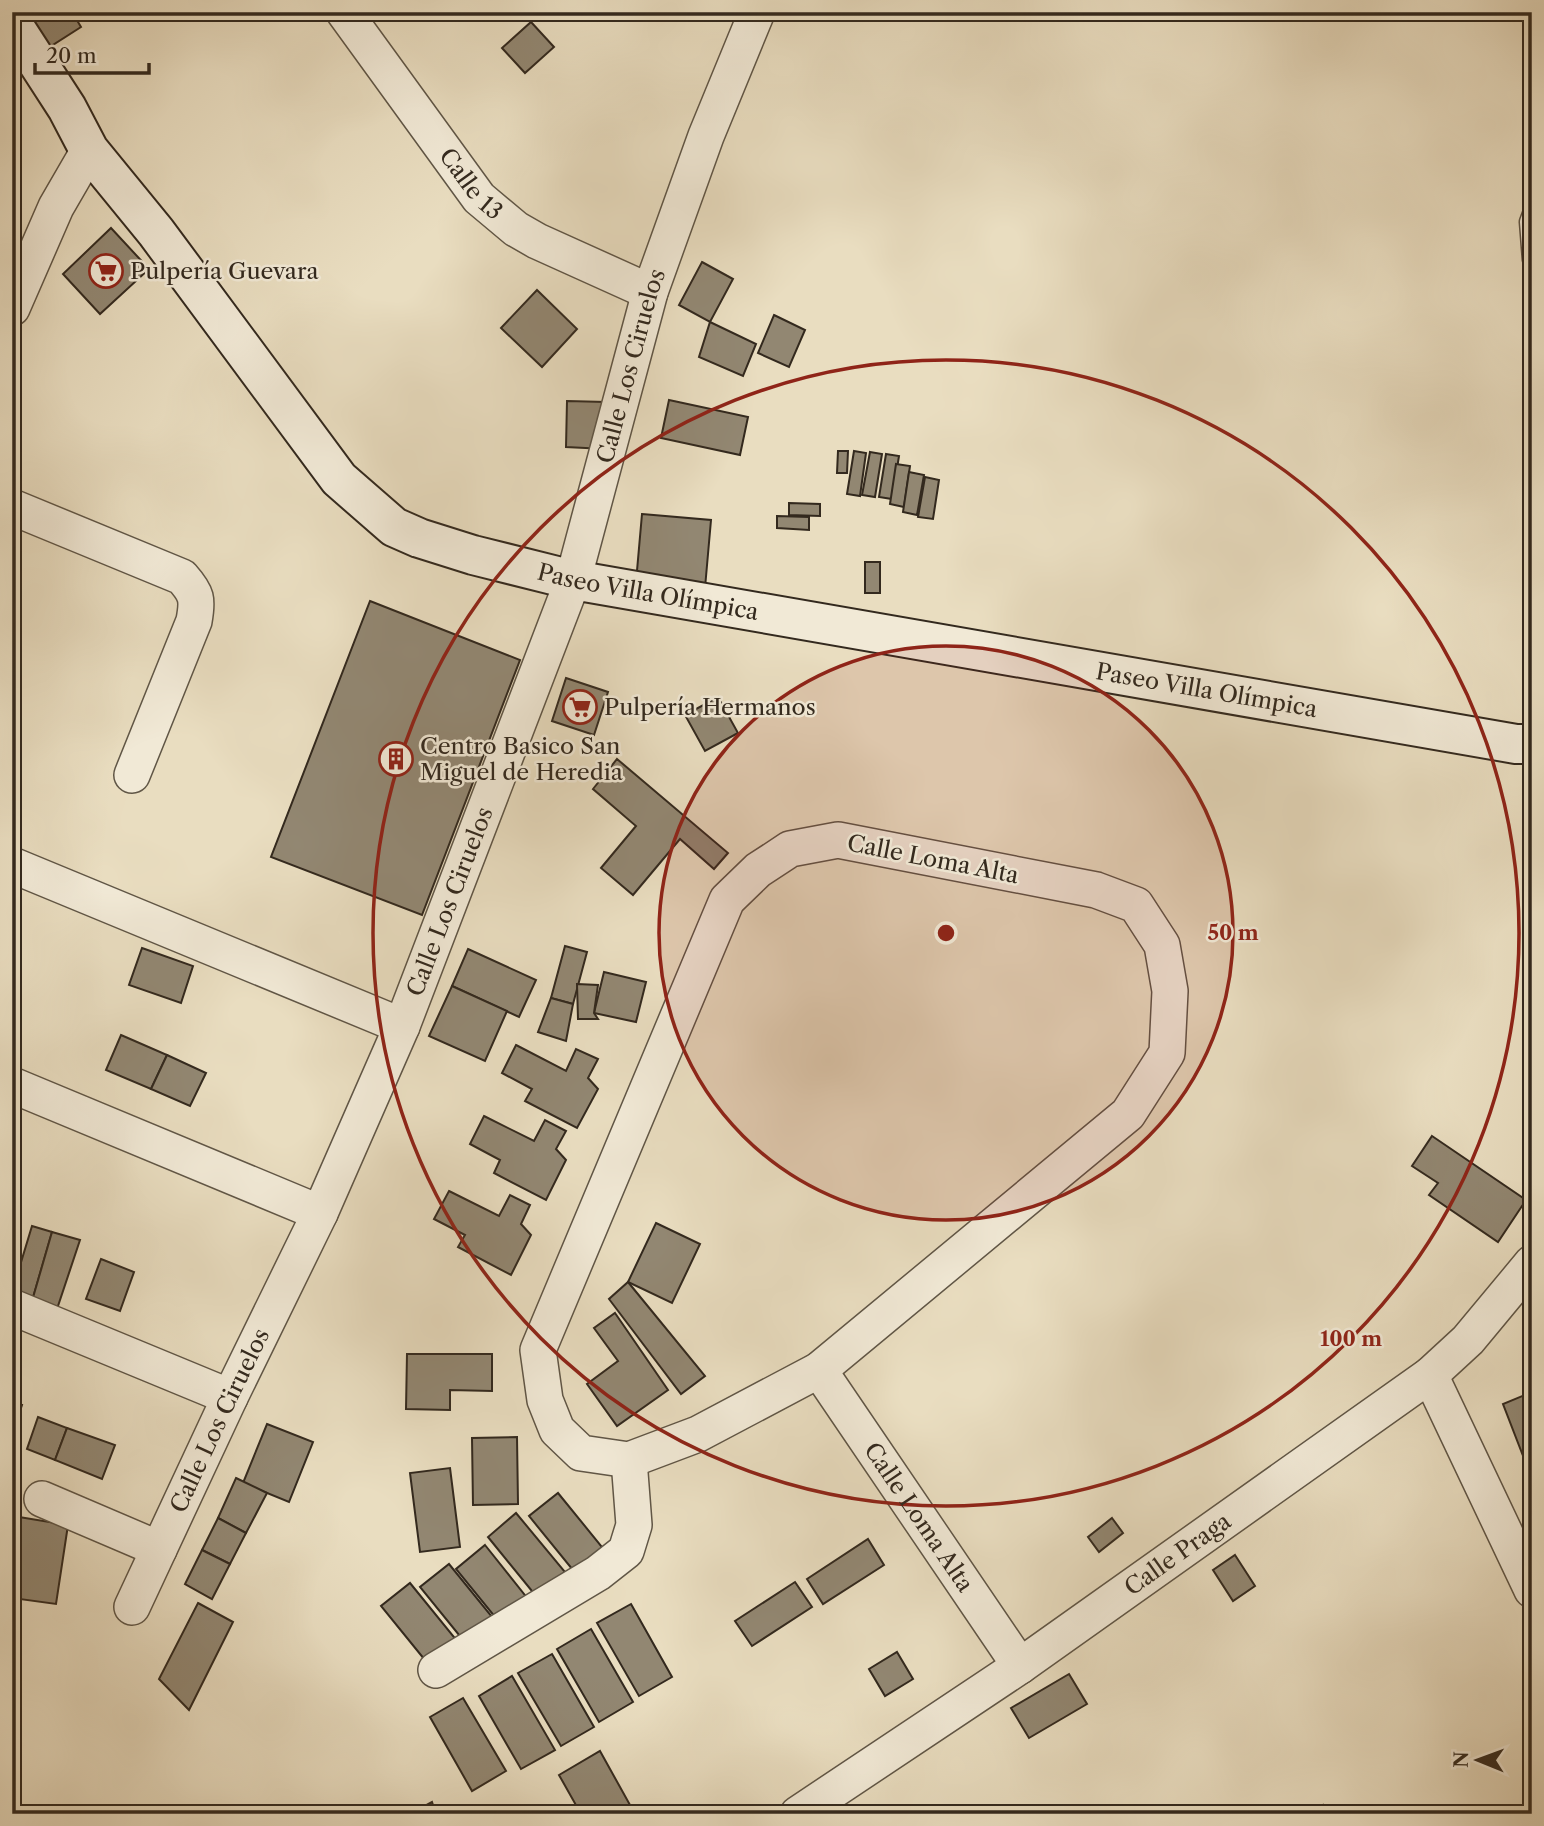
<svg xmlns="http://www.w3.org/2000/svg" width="1544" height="1826" font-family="'Libre Caslon Text',serif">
	<rect width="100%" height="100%" fill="#e9ddc0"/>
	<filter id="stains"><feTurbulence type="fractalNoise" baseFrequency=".00286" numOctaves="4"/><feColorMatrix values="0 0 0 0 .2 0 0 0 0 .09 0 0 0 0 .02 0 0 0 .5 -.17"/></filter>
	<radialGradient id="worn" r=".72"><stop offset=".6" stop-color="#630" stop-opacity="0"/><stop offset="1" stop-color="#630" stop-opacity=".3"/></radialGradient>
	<g fill="#928772" stroke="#33291e" stroke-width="2">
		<path d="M 26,12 L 72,12 L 81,27 L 48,48 Z"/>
		<path d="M 531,22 L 554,47 L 525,73 L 502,48 Z"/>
		<path d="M 111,228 L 149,269 L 100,314 L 63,274 Z"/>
		<path d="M 702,262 L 733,279 L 710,322 L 679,305 Z"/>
		<path d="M 537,290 L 577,329 L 542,367 L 501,328 Z"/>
		<path d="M 774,315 L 805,330 L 789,367 L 758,353 Z"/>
		<path d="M 710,322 L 756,344 L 743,376 L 699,357 Z"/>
		<path d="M 669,400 L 748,417 L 740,455 L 661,438 Z"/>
		<path d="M 567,401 L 606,402 L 605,449 L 566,447 Z"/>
		<path d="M 838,451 L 848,451 L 847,473 L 837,473 Z"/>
		<path d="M 854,451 L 866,453 L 860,496 L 847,494 Z"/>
		<path d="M 870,452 L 882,454 L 875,497 L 862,495 Z"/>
		<path d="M 886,454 L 899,456 L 892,499 L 879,497 Z"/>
		<path d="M 896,464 L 910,466 L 904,507 L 890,504 Z"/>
		<path d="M 909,472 L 924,475 L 917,515 L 903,512 Z"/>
		<path d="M 925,477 L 939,480 L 933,519 L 918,517 Z"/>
		<path d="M 789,503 L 820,504 L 820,516 L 789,515 Z"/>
		<path d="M 642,514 L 711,520 L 705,588 L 636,582 Z"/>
		<path d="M 777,516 L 809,517 L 809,530 L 777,528 Z"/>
		<rect x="865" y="562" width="15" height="31"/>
		<path d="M 370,601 L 520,660 L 422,915 L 271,857 Z"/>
		<path d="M 566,678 L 608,692 L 594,735 L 552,721 Z"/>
		<path d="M 718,697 L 738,733 L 705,751 L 685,715 Z"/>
		<path d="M 617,759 L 728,853 L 714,869 L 680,839 L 633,895 L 601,868 L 636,826 L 593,789 Z"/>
		<path d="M 565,946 L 587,952 L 573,1004 L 551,998 Z"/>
		<path d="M 142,948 L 193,966 L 181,1003 L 129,985 Z"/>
		<path d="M 468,949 L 536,980 L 519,1017 L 452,986 Z"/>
		<path d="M 604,972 L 646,982 L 636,1022 L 594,1013 Z"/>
		<path d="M 577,984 L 598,985 L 594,1013 L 598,1019 L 578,1019 Z"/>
		<path d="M 452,986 L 507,1011 L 485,1061 L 429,1036 Z"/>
		<path d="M 551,998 L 573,1004 L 566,1041 L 538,1032 Z"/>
		<path d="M 121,1035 L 167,1055 L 151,1089 L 106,1070 Z"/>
		<path d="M 516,1045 L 566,1071 L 576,1049 L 598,1059 L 588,1078 L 598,1089 L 577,1128 L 525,1101 L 532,1089 L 502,1073 Z"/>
		<path d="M 167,1055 L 206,1073 L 190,1106 L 151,1089 Z"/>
		<path d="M 484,1116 L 534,1141 L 545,1120 L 566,1131 L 556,1149 L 566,1160 L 546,1200 L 494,1173 L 500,1160 L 470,1144 Z"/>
		<path d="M 1432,1136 L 1526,1200 L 1498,1242 L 1429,1195 L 1438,1183 L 1412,1166 Z"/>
		<path d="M 449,1191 L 499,1216 L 510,1195 L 530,1205 L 521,1224 L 531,1235 L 511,1275 L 458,1247 L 465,1235 L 434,1219 Z"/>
		<path d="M 656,1223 L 700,1244 L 672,1303 L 628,1282 Z"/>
		<path d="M 32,1226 L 52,1232 L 32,1301 L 12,1292 Z"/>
		<path d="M 52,1232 L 80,1240 L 55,1315 L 32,1301 Z"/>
		<path d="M 101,1259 L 134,1272 L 120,1311 L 86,1299 Z"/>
		<path d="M 628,1282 L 705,1376 L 681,1394 L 609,1299 Z"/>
		<path d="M 615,1313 L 668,1390 L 617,1426 L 587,1384 L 618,1361 L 594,1328 Z"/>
		<path d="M 407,1354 L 492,1354 L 492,1391 L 450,1390 L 450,1410 L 406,1409 Z"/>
		<path d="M 1532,1392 L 1532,1458 L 1525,1461 L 1503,1404 Z"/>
		<path d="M 12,1402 L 22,1405 L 12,1435 Z"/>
		<path d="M 38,1417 L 67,1428 L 55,1460 L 27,1449 Z"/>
		<path d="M 267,1424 L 313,1442 L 289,1502 L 243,1483 Z"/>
		<path d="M 67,1428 L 115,1445 L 102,1479 L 55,1460 Z"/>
		<path d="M 517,1437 L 518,1504 L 473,1505 L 472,1438 Z"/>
		<path d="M 450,1468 L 460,1547 L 420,1552 L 410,1473 Z"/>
		<path d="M 236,1478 L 267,1493 L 246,1533 L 218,1518 Z"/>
		<path d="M 558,1493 L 606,1552 L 577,1575 L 529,1516 Z"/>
		<path d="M 12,1500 L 17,1500 L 12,1530 Z"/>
		<path d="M 516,1513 L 565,1572 L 536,1596 L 488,1537 Z"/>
		<path d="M 19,1517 L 68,1525 L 56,1604 L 12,1598 L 12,1559 Z"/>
		<path d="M 218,1518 L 246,1533 L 230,1564 L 202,1550 Z"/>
		<path d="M 1112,1518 L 1123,1533 L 1099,1552 L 1088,1537 Z"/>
		<path d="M 868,1539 L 884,1565 L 823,1604 L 807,1579 Z"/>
		<path d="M 485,1545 L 532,1604 L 504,1628 L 456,1569 Z"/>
		<path d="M 202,1550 L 230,1564 L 212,1599 L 185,1584 Z"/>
		<path d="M 1235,1555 L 1255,1586 L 1233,1601 L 1213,1570 Z"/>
		<path d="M 449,1564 L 497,1623 L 468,1646 L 420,1587 Z"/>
		<path d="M 795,1582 L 812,1607 L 752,1646 L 735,1621 Z"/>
		<path d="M 410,1583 L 458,1642 L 429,1665 L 381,1606 Z"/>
		<path d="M 198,1603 L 233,1622 L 189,1710 L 159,1679 Z"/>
		<path d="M 631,1604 L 672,1677 L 639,1696 L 597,1623 Z"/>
		<path d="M 591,1629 L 633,1702 L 599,1722 L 557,1649 Z"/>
		<path d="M 897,1652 L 913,1679 L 885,1696 L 869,1669 Z"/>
		<path d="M 552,1654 L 594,1727 L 561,1746 L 518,1673 Z"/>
		<path d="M 1069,1674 L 1087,1704 L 1029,1738 L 1011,1708 Z"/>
		<path d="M 512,1676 L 555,1750 L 521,1769 L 479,1696 Z"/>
		<path d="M 463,1698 L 506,1771 L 472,1791 L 430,1717 Z"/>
		<path d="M 600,1751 L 635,1814 L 581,1814 L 559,1775 Z"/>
		<path d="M 432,1802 L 436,1814 L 410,1814 Z"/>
		<path d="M 1323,1805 L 1326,1814 L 1305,1814 Z"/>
	</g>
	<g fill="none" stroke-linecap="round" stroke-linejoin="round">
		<g stroke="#605646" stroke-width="21">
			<path id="service" d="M 1532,214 L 1529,222 L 1532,260"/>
		</g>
		<g stroke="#605646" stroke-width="38">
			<g id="minor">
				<path id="s1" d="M 344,12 L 479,198 L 516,229 L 537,241 L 650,292"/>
				<path d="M 12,308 L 56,207 L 89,150"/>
				<path d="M 12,507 L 182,577 C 197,594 198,599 194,621 L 132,775"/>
				<path d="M 838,840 L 1096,890 L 1136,905 L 1162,945 L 1170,991 L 1167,1053 L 1128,1114 L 819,1370 L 698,1434 L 629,1460 L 581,1453 L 557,1430 L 545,1400 L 538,1350 L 727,900 L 758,870 L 790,849 Z"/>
				<path d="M 12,865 L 402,1026"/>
				<path d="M 12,1085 L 320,1213"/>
				<path d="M 12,1307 L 230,1397"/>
				<path id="s2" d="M 819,1370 L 1020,1666"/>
				<path d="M 1430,1375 L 1532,1590"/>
				<path d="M 42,1499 L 159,1549"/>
				<path id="s3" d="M 132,1607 L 230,1397 L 320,1213 L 402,1026 L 573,580 L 650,292 L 706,136 L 757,12"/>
				<path d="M 436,1670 L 598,1573 L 626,1551 L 634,1525 L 629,1460"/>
				<path id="s4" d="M 798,1814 L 1020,1666 L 1430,1375 L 1468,1340 L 1532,1263"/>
			</g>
		</g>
		<g stroke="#33291e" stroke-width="42">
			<g id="secondary">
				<path id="s5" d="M 12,23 L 67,108 L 89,150 L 156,232 L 339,479 L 394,527 L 419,538 L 473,555 L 573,580 L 1516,744 L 1532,744"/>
			</g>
		</g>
		<use href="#service" stroke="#f1e9d6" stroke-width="18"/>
		<use href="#minor" stroke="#f1e9d6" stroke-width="35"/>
		<use href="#secondary" stroke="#f1e9d6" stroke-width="38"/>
	</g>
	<circle cx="946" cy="933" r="287" fill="#8f2418" fill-opacity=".12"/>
	<g fill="none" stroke="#8f2418" stroke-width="3.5">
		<circle cx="946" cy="933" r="287"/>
		<circle cx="946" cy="933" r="573"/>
	</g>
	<defs>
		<g id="supermarket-ring" transform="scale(1.75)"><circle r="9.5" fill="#f1e9d6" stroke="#8f2418" stroke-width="1.5"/><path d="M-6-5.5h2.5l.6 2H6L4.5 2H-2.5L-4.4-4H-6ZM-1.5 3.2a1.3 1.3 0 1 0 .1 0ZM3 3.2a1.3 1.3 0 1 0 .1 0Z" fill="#8f2418"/></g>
		<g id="building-ring" transform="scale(1.75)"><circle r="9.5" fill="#f1e9d6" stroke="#8f2418" stroke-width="1.5"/><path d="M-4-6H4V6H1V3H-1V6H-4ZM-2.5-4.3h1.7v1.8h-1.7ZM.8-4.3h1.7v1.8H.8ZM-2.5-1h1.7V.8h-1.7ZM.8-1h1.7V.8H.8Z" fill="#8f2418"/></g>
	</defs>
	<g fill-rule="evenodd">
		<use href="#supermarket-ring" x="106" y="271"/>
		<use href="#supermarket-ring" x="580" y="707"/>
		<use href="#building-ring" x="396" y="759"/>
	</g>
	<g text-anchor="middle" stroke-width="5" stroke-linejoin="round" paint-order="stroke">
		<g font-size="23" fill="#33291e" stroke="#f1e9d6">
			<text dy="8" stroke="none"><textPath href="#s1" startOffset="214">Calle 13</textPath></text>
			<text dy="8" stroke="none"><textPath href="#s3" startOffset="1340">Calle Los Ciruelos</textPath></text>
			<text dy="8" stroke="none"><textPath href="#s5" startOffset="898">Paseo Villa Olímpica</textPath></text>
			<text dy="8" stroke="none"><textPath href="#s5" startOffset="1465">Paseo Villa Olímpica</textPath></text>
			<text transform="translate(933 859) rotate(11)" y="8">Calle Loma Alta</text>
			<text dy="8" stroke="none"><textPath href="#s3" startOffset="774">Calle Los Ciruelos</textPath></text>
			<text dy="8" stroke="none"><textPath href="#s3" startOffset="206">Calle Los Ciruelos</textPath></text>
			<text dy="8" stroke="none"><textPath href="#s2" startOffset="178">Calle Loma Alta</textPath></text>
			<text dy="8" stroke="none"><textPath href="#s4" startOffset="460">Calle Praga</textPath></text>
		</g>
		<g font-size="23" fill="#33291e" stroke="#f1e9d6" text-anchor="start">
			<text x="130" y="279">Pulpería Guevara</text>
			<text x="604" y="715">Pulpería Hermanos</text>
			<text x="420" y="754">Centro Basico San<tspan x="420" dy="26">Miguel de Heredia</tspan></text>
		</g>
	</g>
	<circle cx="946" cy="933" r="10" fill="#8f2418" stroke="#f1e9d6" stroke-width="3.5"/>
	<g font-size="21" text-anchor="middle" font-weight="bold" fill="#8f2418" stroke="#f1e9d6" stroke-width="5" stroke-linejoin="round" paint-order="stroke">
		<text x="1233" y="940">50 m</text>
		<text x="1351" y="1346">100 m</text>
	</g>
	<rect width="1544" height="1826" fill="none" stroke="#e9ddc0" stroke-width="42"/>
	<rect x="14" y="14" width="1516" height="1798" fill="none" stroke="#33291e" stroke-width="3.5"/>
	<rect x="21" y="21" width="1502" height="1784" fill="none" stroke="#33291e" stroke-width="2"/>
	<g transform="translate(1478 1760) rotate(271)" stroke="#f1e9d6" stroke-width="5" paint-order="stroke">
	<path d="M0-5L12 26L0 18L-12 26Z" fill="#33291e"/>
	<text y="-10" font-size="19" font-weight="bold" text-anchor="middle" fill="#33291e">N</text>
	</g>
	<path d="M35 63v10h114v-10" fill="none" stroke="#33291e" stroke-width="3.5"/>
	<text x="46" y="63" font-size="21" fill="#33291e" stroke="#f1e9d6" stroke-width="5" paint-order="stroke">20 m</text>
	<rect width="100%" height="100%" filter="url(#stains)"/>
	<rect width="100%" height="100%" fill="url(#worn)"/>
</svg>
